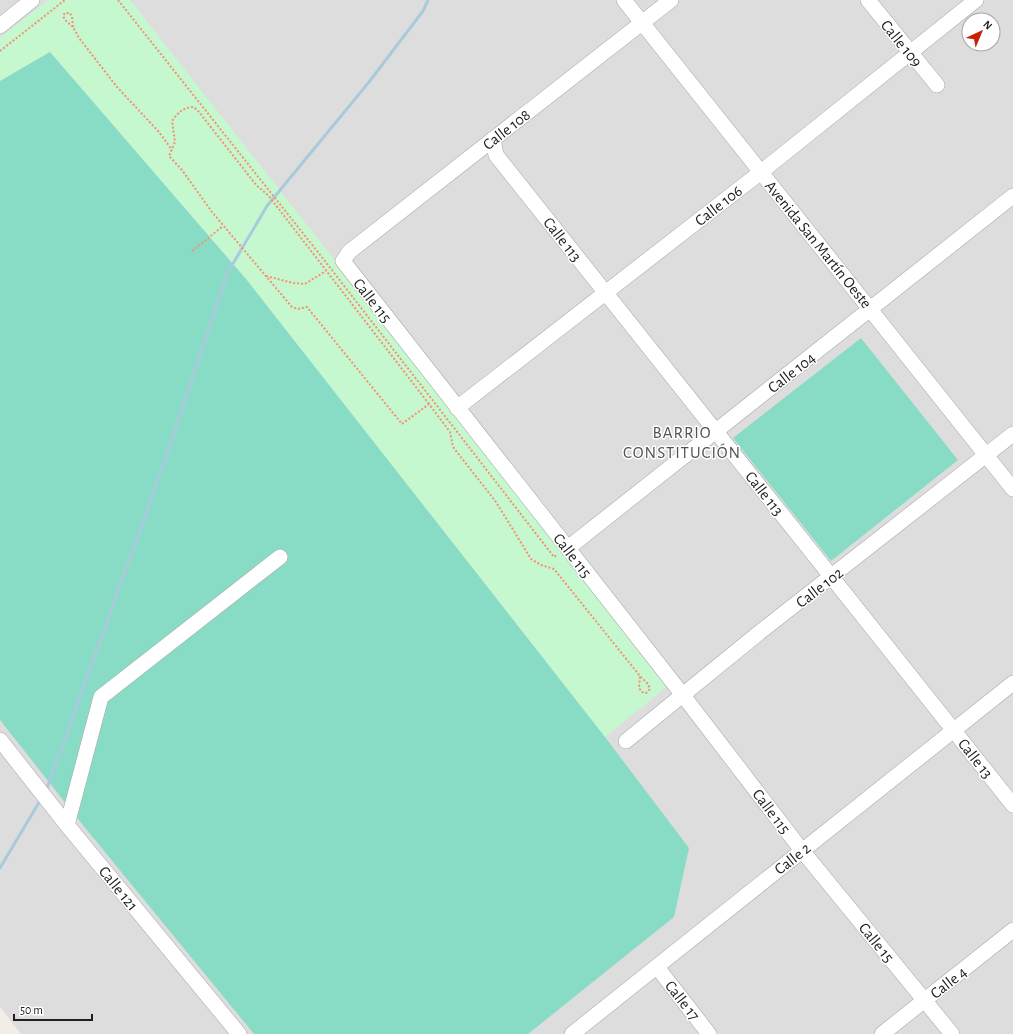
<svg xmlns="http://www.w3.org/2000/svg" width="1013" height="1034" font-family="'Alegreya Sans',sans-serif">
	<rect width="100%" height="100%" fill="#f0eee7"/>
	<path fill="#dedddd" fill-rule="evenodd" d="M 0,0 L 1013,0 L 1013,1034 L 21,1034 L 0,1007 ZM 969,20 L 993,20 L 993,44 L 969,44 Z"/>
	<path fill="#c6f8d0" d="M 48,0 L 130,0 L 669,685 L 605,737 L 246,279 L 50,52 L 0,81 L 0,38 Z"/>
	<g fill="#88dcc6">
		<path d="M 50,52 L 246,279 L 605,737 L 689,848 L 674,917 L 528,1034 L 254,1034 L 82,824 L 0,720 L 0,81 Z"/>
		<path d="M 861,338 L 958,460 L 831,561 L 733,438 Z"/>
	</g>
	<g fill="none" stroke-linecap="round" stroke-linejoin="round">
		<g stroke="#a9cadc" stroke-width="3">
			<path d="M 46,791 L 165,461 L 228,272 L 267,206 L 369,82 L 423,11 L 428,0"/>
			<path d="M 0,868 L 41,799"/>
		</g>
		<g stroke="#a7a7a7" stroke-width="16">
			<g id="minor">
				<path d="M 624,0 L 1013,489"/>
				<path d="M 671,0 L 349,252 L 343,261 L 682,694 L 800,848 L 952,1034"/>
				<path d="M 868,0 L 937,85"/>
				<path d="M 0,26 L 32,0"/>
				<path d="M 493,139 L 496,155 L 1013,805"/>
				<path d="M 457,408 L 761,172 L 976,0"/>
				<path d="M 568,548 L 1013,196"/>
				<path d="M 0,740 L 67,825 L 239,1034"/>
				<path d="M 626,741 L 760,632 L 1013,434"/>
				<path d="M 67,825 L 101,697 L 280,557"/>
				<path d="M 657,967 L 709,1034"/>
				<path d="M 572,1034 L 1013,683"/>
				<path d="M 882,1034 L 1013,930"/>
			</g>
		</g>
		<g stroke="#f59073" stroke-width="2" stroke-dasharray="2 2" stroke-linecap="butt">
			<path d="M 118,0 L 321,256 L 554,557 L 557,555"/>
			<path d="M 73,27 L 72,17 L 70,13 L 65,13 L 63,16 L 65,20 L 73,27 L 79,38 L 117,87 L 159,132 L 172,150"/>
			<path d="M 0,51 L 65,0"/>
			<path d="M 192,251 L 223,226"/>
			<path d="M 266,276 L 293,283 L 305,284 L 326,271"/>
			<path d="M 429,404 L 268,195 L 257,186 L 199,112 L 194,107 C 183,107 178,113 172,121 L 175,142 L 169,156 L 182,170 L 212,212 L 292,307 L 298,309 L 307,307 L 402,424 L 429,404 L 450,432 L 453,447 L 496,502 L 531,559 L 541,565 L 554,569 L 640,676 L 648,684 L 650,689 L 646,693 L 642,692 L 639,688 L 640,676"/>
		</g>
		<use href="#minor" stroke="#fff" stroke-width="15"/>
	</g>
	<g text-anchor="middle" stroke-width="3" stroke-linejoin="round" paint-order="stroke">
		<g font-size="16" fill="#202020" stroke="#fff">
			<text transform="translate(902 43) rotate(51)" y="6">Calle 109</text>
			<text transform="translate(506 129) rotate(-38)" y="6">Calle 108</text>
			<text transform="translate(718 205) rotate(-38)" y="6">Calle 106</text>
			<text transform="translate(563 239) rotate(52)" y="6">Calle 113</text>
			<text transform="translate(819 244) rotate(51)" y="6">Avenida San Martín Oeste</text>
			<text transform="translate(373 300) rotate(52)" y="6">Calle 115</text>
			<text transform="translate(791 372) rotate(-38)" y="6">Calle 104</text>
			<text transform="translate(765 493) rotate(52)" y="6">Calle 113</text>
			<text transform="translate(573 555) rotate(52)" y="6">Calle 115</text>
			<text transform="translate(819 587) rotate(-38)" y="6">Calle 102</text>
			<text transform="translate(976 758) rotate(52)" y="6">Calle 13</text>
			<text transform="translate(772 811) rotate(53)" y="6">Calle 115</text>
			<text transform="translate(792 858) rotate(-38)" y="6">Calle 2</text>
			<text transform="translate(119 888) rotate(51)" y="6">Calle 121</text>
			<text transform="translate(877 942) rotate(51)" y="6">Calle 15</text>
			<text transform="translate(948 982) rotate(-38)" y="6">Calle 4</text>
			<text transform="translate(683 1000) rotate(52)" y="6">Calle 17</text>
		</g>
		<g font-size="17" letter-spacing="1" fill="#535353" stroke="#fff">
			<text x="682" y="438">BARRIO<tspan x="682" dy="20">CONSTITUCIÓN</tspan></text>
		</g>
	</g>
	<g transform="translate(981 32) rotate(44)"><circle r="19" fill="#ffffff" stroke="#a6a6a6"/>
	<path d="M0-3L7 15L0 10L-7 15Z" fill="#c91e07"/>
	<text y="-6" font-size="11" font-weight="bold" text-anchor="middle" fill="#202020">N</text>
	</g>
	<path d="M14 1014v6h78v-6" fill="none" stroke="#202020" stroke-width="2"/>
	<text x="20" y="1014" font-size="12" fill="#202020" stroke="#ffffff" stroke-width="3" paint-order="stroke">50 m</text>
</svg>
